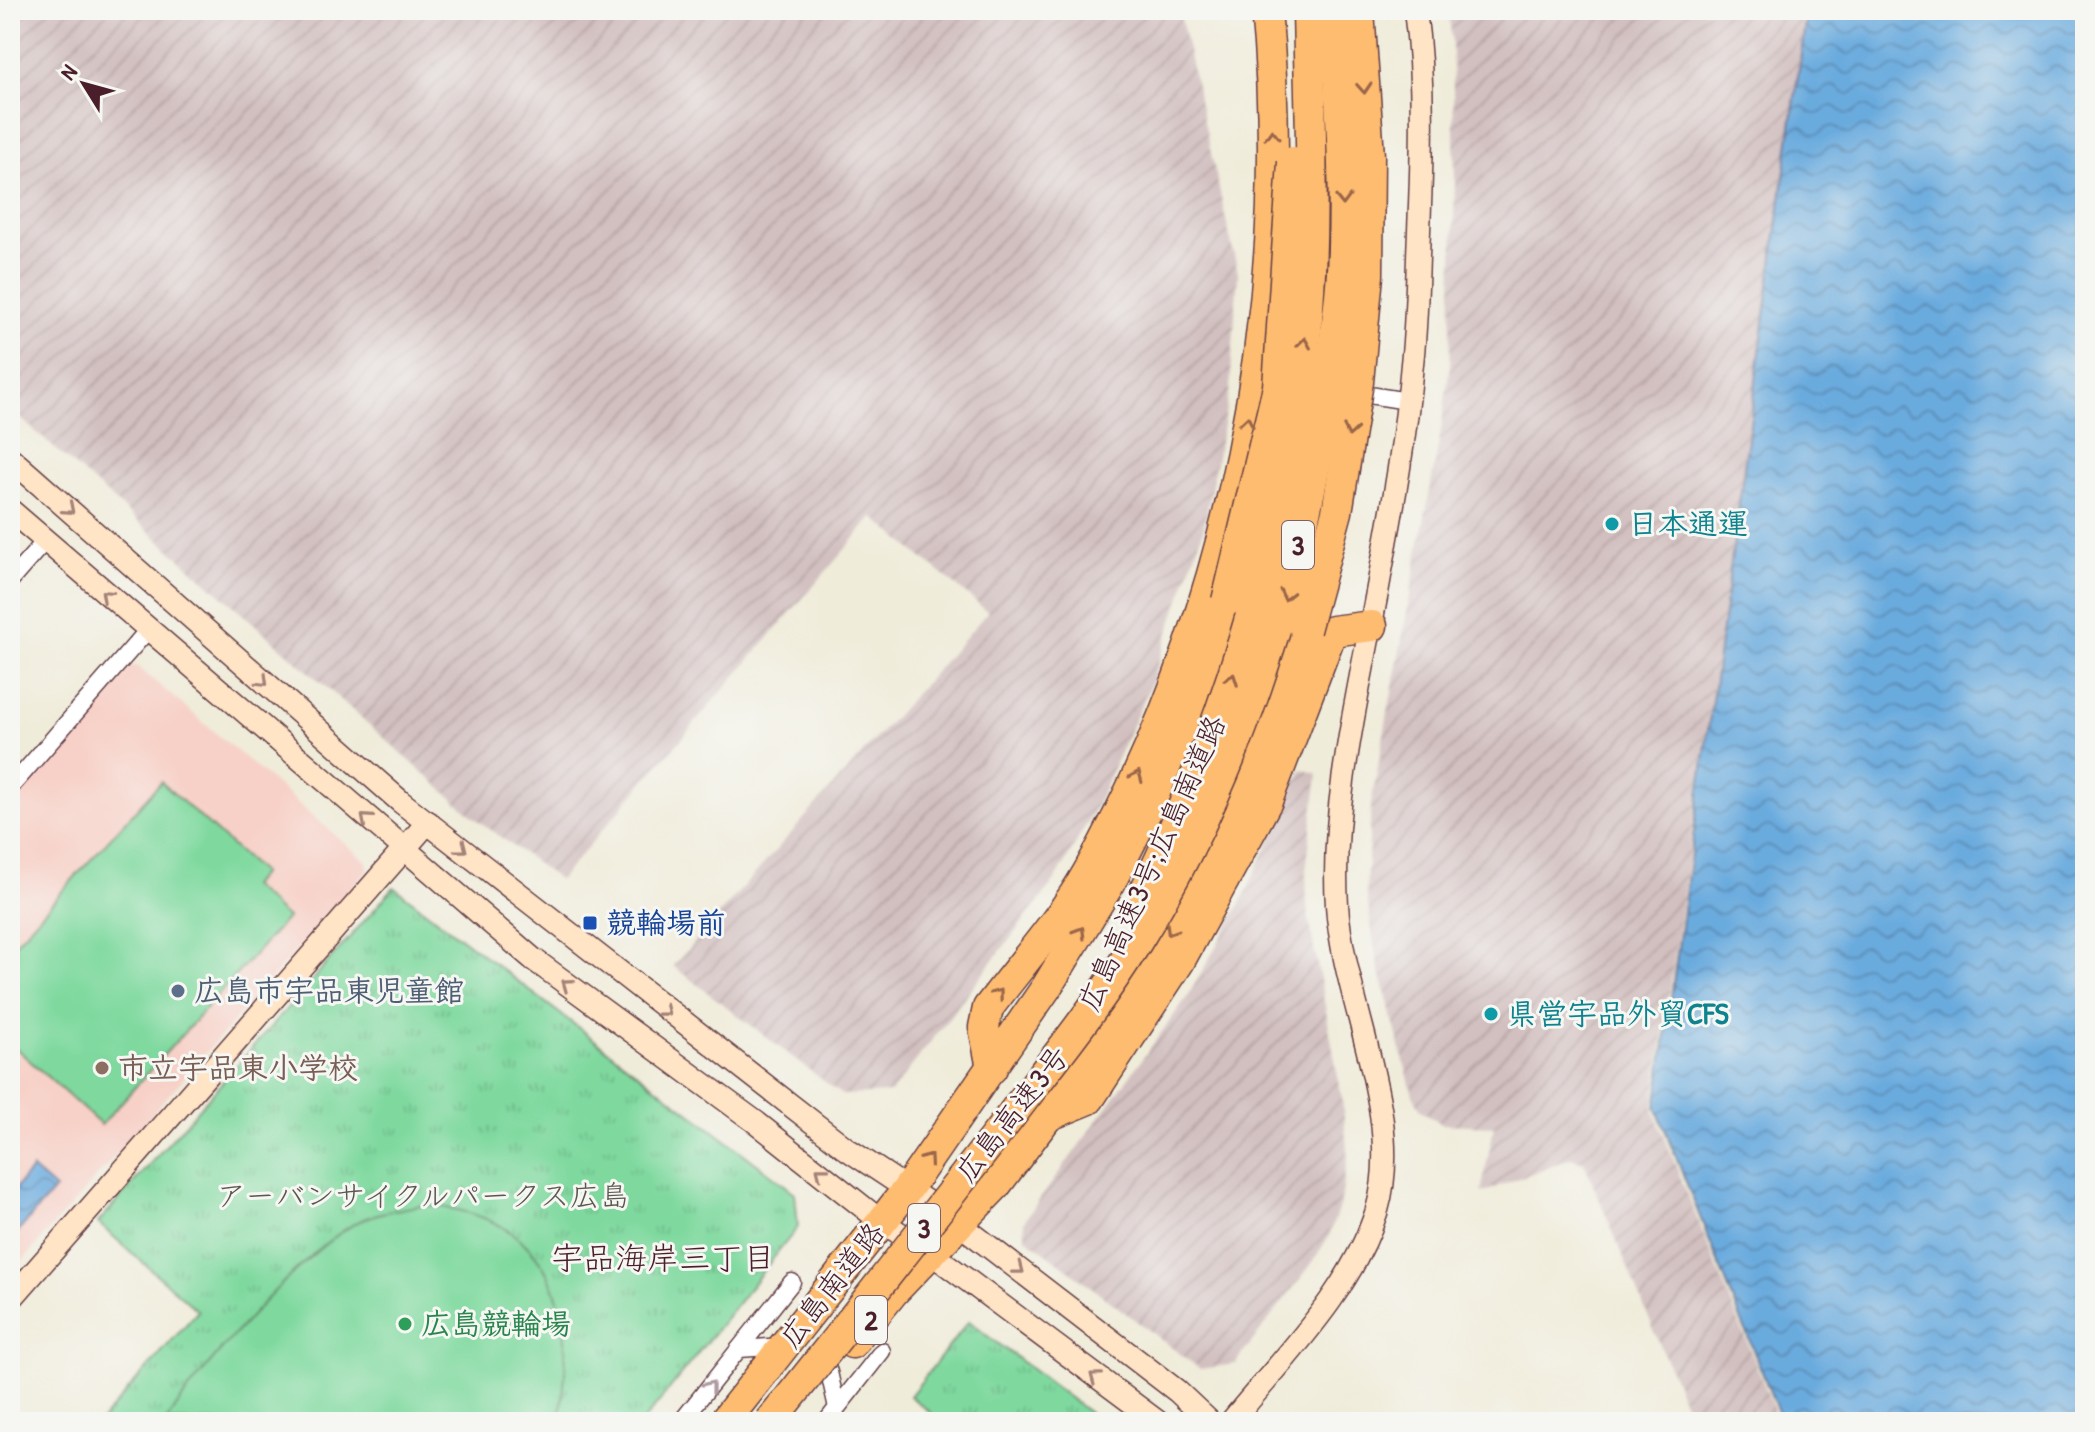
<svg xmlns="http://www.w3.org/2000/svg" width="2095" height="1432" font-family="'Patrick Hand','Klee One',sans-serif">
	<defs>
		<pattern id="industrial-furrows" width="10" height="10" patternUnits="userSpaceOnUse" patternTransform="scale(2)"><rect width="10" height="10" fill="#d2bfc0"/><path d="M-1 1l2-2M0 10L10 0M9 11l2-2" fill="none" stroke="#b6a4a5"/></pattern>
		<pattern id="park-tufts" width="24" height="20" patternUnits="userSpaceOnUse" patternTransform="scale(2)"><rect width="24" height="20" fill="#7fd99f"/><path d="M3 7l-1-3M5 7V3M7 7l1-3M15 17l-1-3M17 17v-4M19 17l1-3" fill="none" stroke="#6fba89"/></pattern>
		<pattern id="water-waves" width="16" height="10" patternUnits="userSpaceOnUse" patternTransform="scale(2)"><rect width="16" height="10" fill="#6babde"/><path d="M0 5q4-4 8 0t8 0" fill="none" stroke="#5a8bb4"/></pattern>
	</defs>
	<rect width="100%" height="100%" fill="#f6f6f2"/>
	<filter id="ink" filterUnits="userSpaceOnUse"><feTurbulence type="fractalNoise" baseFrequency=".0125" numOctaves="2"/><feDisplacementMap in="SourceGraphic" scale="16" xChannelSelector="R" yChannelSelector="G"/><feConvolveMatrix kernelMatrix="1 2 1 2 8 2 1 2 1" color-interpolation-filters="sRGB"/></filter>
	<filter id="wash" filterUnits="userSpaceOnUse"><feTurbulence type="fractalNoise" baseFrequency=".006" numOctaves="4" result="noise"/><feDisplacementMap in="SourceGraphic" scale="32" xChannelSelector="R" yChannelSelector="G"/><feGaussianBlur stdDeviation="1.8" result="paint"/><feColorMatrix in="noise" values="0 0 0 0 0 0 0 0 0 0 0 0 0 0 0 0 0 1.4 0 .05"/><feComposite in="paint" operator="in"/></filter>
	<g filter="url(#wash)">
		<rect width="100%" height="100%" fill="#f0ecda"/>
		<path fill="#f7d1c8" d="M 131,666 L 137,666 L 367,862 L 368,869 L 18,1266 L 10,1269 L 10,804 Z"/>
		<g fill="url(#industrial-furrows)">
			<path d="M 10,10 L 1179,10 L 1238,273 L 1230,388 L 1203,531 L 1153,679 L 1094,810 L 1056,879 L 891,1093 L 842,1095 L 673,966 L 988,612 L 873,517 L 559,880 L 475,818 L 10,409 Z"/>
			<path d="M 1448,10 L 1808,10 L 1653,1109 L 1779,1422 L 1692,1422 L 1584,1162 L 1571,1158 L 1481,1193 L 1494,1126 L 1442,1124 L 1421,1110 L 1413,1095 L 1376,958 L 1366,891 L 1371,804 L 1441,430 L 1450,364 L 1455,179 L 1452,41 Z"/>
			<path d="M 1302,769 L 1318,774 L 1306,870 L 1307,908 L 1342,1098 L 1348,1158 L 1341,1201 L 1329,1236 L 1310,1266 L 1235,1364 L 1200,1369 L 1025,1237 L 1024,1221 L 1188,996 L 1242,901 Z"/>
		</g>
		<g fill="url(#park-tufts)" stroke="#647c65" stroke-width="2">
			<path d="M 394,887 L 795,1193 L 798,1227 L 643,1422 L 100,1422 L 198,1311 L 98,1223 Z"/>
			<path d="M 969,1321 L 985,1334 L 1101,1422 L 942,1422 L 910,1396 Z"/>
		</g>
		<g fill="#7fd99f" stroke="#647c65" stroke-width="2">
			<path d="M 161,782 L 262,873 L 251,886 L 287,918 L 101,1125 L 10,1043 L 10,949 Z"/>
			<path d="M 424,1205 C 553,1215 580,1308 559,1422 L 166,1422 C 199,1370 313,1237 369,1217 C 386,1210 406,1208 424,1205 Z"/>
		</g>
		<g fill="url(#water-waves)" stroke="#5a6584" stroke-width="2">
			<path d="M 1807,10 L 2085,10 L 2085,1422 L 1782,1422 L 1656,1107 Z"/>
			<path d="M 32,1169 L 55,1189 L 10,1241 L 10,1194 Z"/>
		</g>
	</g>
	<g filter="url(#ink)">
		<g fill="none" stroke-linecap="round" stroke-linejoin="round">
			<g stroke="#633e45" stroke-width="19">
				<g id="street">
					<path d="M 1350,392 L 1408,401"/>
					<path d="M 10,581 L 45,541"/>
					<path d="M 10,788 L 147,631"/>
					<path d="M 739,1349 L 785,1346"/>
					<path d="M 829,1372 L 837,1408"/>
					<path d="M 681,1422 L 792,1282"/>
					<path d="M 826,1422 L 882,1351"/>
				</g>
			</g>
			<g stroke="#633e45" stroke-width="25">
				<g id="secondary">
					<path d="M 10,458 L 401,802 L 847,1149 L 957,1222 L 1177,1391 L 1210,1422"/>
					<path d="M 10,510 L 533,959 L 757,1123 L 882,1222 L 931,1253 L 1158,1422"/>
					<path d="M 10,1300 L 428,822"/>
					<path d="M 1231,1422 C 1283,1358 1352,1291 1377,1210 C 1405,1115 1343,1001 1337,905 C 1330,802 1362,678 1380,576 C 1393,506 1406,435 1412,364 C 1417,320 1417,275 1419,231 C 1422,157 1425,84 1415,10"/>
				</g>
			</g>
			<g stroke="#633e45" stroke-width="33">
				<g id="highway">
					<path d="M 992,1068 L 984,1027 L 988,1008 C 1021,964 1061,920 1088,872 C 1231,618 1295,300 1266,10"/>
					<path d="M 1050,1115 L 1089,1099 L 1179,962 L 1267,801 L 1332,631 L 1372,626"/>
					<path d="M 852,1343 L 894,1291 L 996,1185 L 1100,1047 L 1232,829 L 1255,775 L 1305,630"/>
					<path d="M 724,1422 L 906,1191 L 1046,988 L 1110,883 L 1177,750 L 1227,601"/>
				</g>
			</g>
			<use href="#street" stroke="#fff" stroke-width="16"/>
			<use href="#secondary" stroke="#ffe4c6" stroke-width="22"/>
			<use href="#highway" stroke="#febc70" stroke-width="30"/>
			<g stroke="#633e45" stroke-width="33" stroke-linecap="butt">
				<g id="highway-bridge">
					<path d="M 1227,601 L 1278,387 L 1293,162"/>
					<path d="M 1305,630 L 1337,512 L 1358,382 L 1368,275 L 1369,156 L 1359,10"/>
					<path d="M 1144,893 C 1230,716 1286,527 1306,331 C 1316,225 1310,117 1308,10"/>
					<path d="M 770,1422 C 848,1326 924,1228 1000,1130 C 1046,1069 1095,1010 1135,945 C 1236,782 1294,601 1324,412 C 1332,357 1342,302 1343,247 C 1346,168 1339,89 1335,10"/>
				</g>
			</g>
			<use href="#highway-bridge" stroke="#febc70" stroke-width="30"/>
		</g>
		<defs><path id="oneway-chevron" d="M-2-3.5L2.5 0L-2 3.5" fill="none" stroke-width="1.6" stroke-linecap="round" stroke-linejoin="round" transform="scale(2)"/></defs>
		<g stroke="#9b664a">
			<use href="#oneway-chevron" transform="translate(1364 88) rotate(86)"/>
			<use href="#oneway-chevron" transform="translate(1272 135) rotate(-91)"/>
			<use href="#oneway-chevron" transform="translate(1343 200) rotate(89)"/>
			<use href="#oneway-chevron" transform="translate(1304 343) rotate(-82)"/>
			<use href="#oneway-chevron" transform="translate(1247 422) rotate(-81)"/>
			<use href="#oneway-chevron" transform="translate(1350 431) rotate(100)"/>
			<use href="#oneway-chevron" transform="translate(1286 595) rotate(103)"/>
			<use href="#oneway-chevron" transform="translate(1232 679) rotate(-70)"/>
			<use href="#oneway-chevron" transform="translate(1137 776) rotate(-67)"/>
			<use href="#oneway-chevron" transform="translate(1171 930) rotate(121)"/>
			<use href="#oneway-chevron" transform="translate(1080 932) rotate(-59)"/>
			<use href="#oneway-chevron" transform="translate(998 994) rotate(-53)"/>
			<use href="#oneway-chevron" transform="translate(928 1159) rotate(-55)"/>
		</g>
		<g stroke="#a48278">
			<use href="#oneway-chevron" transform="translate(69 509) rotate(41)"/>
			<use href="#oneway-chevron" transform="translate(106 595) rotate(-138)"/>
			<use href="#oneway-chevron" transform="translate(263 681) rotate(44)"/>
			<use href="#oneway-chevron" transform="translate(366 819) rotate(-139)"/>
			<use href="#oneway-chevron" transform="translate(462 848) rotate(38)"/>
			<use href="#oneway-chevron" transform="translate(567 984) rotate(-144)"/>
			<use href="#oneway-chevron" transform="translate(665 1011) rotate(38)"/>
			<use href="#oneway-chevron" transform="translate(821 1172) rotate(-142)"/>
			<use href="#oneway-chevron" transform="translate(1019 1269) rotate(38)"/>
			<use href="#oneway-chevron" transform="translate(1095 1377) rotate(-143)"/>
		</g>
		<use stroke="#ae9aa0" href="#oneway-chevron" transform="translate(710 1386) rotate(-52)"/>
	</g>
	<g fill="#0f9aa8" stroke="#f6f6f2" stroke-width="3">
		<circle cx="1612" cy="524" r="8"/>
		<circle cx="1491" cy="1014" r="8"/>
	</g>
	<rect fill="#1a4fb4" stroke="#f6f6f2" stroke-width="3" x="582" y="915" width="16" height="16" rx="4"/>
	<circle fill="#5c6f8a" stroke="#f6f6f2" stroke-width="3" cx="178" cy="991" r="8"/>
	<circle fill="#8d6e63" stroke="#f6f6f2" stroke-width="3" cx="102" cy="1068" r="8"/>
	<circle fill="#2e9e5b" stroke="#f6f6f2" stroke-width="3" cx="405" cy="1324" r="8"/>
	<g text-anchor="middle" stroke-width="6" stroke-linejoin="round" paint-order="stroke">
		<g fill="#f6f6f2" stroke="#7e6067" stroke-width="2">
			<rect x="1282" y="521" width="32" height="48" rx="6"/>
			<rect x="908" y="1204" width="32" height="48" rx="6"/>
			<rect x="855" y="1296" width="32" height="48" rx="6"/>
		</g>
		<g font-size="28" font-weight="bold" fill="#4a1f2b">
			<text x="1298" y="555">3</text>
			<text x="924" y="1238">3</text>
			<text x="871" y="1330">2</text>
		</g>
		<g font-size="30" font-weight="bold" fill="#0d838f" stroke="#f6f6f2" text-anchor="start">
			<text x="1628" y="534">日本通運</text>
			<text x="1507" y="1024">県営宇品外貿CFS</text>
		</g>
		<g font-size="30" fill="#4a1f2b" stroke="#f6f6f2">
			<text transform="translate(1152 863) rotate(-66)" y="10">広島高速3号;広島南道路</text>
			<text transform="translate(1012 1114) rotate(-52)" y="10">広島高速3号</text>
			<text transform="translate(832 1285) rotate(-52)" y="10">広島南道路</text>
		</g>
		<g font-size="30" font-weight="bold" fill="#164399" stroke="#f6f6f2" text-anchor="start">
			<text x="606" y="933">競輪場前</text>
		</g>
		<g font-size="30" font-weight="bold" fill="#4e5e75" stroke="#f6f6f2" text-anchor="start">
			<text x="194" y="1001">広島市宇品東児童館</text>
		</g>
		<g font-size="30" font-weight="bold" fill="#785e54" stroke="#f6f6f2" text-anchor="start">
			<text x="118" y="1078">市立宇品東小学校</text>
		</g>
		<g font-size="30" fill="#5a574e" stroke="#f6f6f2">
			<text x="423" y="1206">アーバンサイクルパークス広島</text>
		</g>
		<g font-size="30" font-weight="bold" fill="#27864d" stroke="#f6f6f2" text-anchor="start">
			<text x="421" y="1334">広島競輪場</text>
		</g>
		<g font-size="32" fill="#4a1f2b" stroke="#f6f6f2">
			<text x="663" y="1269">宇品海岸三丁目</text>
		</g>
	</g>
	<rect width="2095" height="1432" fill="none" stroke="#f6f6f2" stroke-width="40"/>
	<g transform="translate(84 84) rotate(307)" stroke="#f6f6f2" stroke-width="6" paint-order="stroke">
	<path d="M0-6L14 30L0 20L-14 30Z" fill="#4a1f2b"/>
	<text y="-12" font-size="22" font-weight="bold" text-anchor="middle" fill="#4a1f2b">N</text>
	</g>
</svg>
